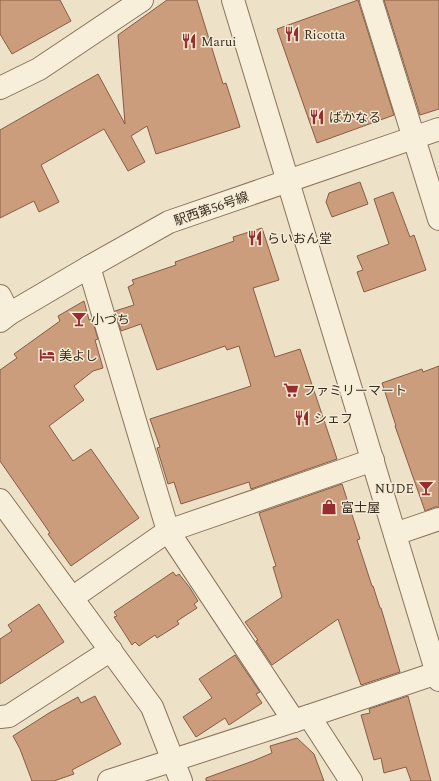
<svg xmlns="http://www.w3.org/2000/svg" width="439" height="781" font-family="Spectral,'Noto Sans JP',serif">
	<rect width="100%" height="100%" fill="#ede1c7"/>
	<g fill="#cb9d7d" stroke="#875d43">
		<path d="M 0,0 L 60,0 L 71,21 L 12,54 L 0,34 Z"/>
		<path d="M 167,0 L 197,0 L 223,84 L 226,83 L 240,127 L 156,154 L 147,126 L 131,136 L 145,162 L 128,171 L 104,129 L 41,165 L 59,202 L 39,212 L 34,201 L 0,218 L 0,130 L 98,74 L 125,124 L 118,35 Z"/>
		<path d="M 358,0 L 394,115 L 317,143 L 277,29 Z"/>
		<path d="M 384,0 L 439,0 L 439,109 L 420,115 Z"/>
		<path d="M 360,182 L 368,204 L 332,217 L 326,202 L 329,193 Z"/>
		<path d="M 393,192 L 410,237 L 414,235 L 426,270 L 364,292 L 357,272 L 363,270 L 357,256 L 389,244 L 374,199 Z"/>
		<path d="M 262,228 L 279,280 L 253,288 L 275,357 L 300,349 L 337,459 L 251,489 L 249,482 L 181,504 L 174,482 L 168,484 L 157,448 L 160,447 L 150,419 L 251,386 L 239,346 L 227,350 L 225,346 L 157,370 L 141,324 L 121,331 L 115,311 L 134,305 L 128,287 L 134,284 L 132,280 L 176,265 L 175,262 L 234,241 L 233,237 Z"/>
		<path d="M 84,301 L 89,320 L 92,319 L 98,339 L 95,340 L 103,368 L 93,371 L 74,386 L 84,400 L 49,426 L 73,461 L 91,449 L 139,518 L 71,566 L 48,534 L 50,533 L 0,461 L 0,370 L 17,358 L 14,354 L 60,321 L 58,316 Z"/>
		<path d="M 439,366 L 439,507 L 435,507 L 425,511 L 395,426 L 396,426 L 382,383 L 422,369 L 423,372 Z"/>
		<path d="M 342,484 L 360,539 L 357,540 L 372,586 L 373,586 L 380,608 L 381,608 L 400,672 L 361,685 L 338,619 L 272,665 L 256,641 L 258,640 L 245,622 L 282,597 L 273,567 L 276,566 L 259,513 Z"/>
		<path d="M 173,572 L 176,576 L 179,574 L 190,588 L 198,601 L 194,604 L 197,608 L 177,621 L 179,624 L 157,638 L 155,635 L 139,646 L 135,642 L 132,645 L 114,617 L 117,616 L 114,612 Z"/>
		<path d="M 39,604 L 64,642 L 0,684 L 0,639 L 12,631 L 8,625 Z"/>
		<path d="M 235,655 L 260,692 L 256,694 L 262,703 L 229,725 L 225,718 L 196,737 L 183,717 L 212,698 L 199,679 Z"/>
		<path d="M 95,696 L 121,744 L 72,770 L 74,774 L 54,781 L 32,781 L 20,749 L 13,736 L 49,713 L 78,697 L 81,703 Z"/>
		<path d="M 408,696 L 431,781 L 411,781 L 406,767 L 384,773 L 381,758 L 374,760 L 361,715 L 370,713 L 369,709 Z"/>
		<path d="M 297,738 L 314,754 L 324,781 L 206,781 L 206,778 L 253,761 L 272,753 L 270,746 Z"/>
	</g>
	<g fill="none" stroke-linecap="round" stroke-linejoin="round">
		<g stroke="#89735c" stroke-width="24">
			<g id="minor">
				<path d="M 233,0 L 439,680"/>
				<path d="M 371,0 L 439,219"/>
				<path d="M 0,88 L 39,69 L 142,0"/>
				<path d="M 89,267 L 168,531 L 294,721"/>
				<path d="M 0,296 L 9,314"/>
				<path d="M 0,321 L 9,314 L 89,267 L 169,222 L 439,129"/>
				<path d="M 0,500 L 152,707 L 181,781"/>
				<path d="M 395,534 L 439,519"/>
				<path d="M 72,598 L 168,531 L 373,460"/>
				<path d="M 309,716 L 351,781"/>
				<path d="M 0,717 L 9,716 L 111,650"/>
				<path d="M 109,781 L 309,716 L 437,673"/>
			</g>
		</g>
		<use href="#minor" stroke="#f8efda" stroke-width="22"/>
	</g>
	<defs>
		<g id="restaurant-bare" transform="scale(1.2)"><path d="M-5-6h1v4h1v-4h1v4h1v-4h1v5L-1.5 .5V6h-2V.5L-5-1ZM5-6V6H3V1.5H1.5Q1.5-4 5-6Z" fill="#962e30" stroke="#f5ecd6" stroke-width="2.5" paint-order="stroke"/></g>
		<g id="bar-bare" transform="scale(1.2)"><path d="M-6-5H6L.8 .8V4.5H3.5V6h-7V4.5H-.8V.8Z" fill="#962e30" stroke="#f5ecd6" stroke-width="2.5" paint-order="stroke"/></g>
		<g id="hotel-bare" transform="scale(1.2)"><path d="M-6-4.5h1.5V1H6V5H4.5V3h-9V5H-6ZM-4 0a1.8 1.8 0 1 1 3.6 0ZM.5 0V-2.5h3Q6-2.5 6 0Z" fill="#962e30" stroke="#f5ecd6" stroke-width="2.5" paint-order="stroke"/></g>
		<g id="supermarket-bare" transform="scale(1.2)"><path d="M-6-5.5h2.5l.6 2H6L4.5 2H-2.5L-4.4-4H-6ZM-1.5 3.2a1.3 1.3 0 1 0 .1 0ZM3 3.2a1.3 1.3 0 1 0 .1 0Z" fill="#962e30" stroke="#f5ecd6" stroke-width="2.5" paint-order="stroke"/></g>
		<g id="shop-bare" transform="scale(1.2)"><path d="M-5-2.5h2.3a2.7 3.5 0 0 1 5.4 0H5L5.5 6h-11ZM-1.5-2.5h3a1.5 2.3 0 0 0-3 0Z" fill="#962e30" stroke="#f5ecd6" stroke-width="2.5" paint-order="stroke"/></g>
	</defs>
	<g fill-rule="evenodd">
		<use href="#restaurant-bare" x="292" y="34"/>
		<use href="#restaurant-bare" x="189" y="41"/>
		<use href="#restaurant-bare" x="317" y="117"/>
		<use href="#restaurant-bare" x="255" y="238"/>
		<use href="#bar-bare" x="79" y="319"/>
		<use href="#hotel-bare" x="47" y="355"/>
		<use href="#supermarket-bare" x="291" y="390"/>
		<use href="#restaurant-bare" x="302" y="418"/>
		<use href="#bar-bare" x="426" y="488"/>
		<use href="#shop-bare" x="329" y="507"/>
	</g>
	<g text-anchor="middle" stroke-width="3" stroke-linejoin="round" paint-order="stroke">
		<g font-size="13" fill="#392c20" stroke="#f5ecd6" text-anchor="start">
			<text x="304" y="39">Ricotta</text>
			<text x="201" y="46">Marui</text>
			<text x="329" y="122">ばかなる</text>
			<text x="267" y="243">らいおん堂</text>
			<text x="91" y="324">小づち</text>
			<text x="59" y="360">美よし</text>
			<text x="303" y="395">ファミリーマート</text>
			<text x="314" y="423">シェフ</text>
			<text x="414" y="493" text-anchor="end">NUDE</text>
			<text x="341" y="512">富士屋</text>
		</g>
		<g font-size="13" fill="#392c20" stroke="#f5ecd6">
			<text transform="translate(211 208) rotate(-19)" y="5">駅西第56号線</text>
		</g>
	</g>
</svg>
